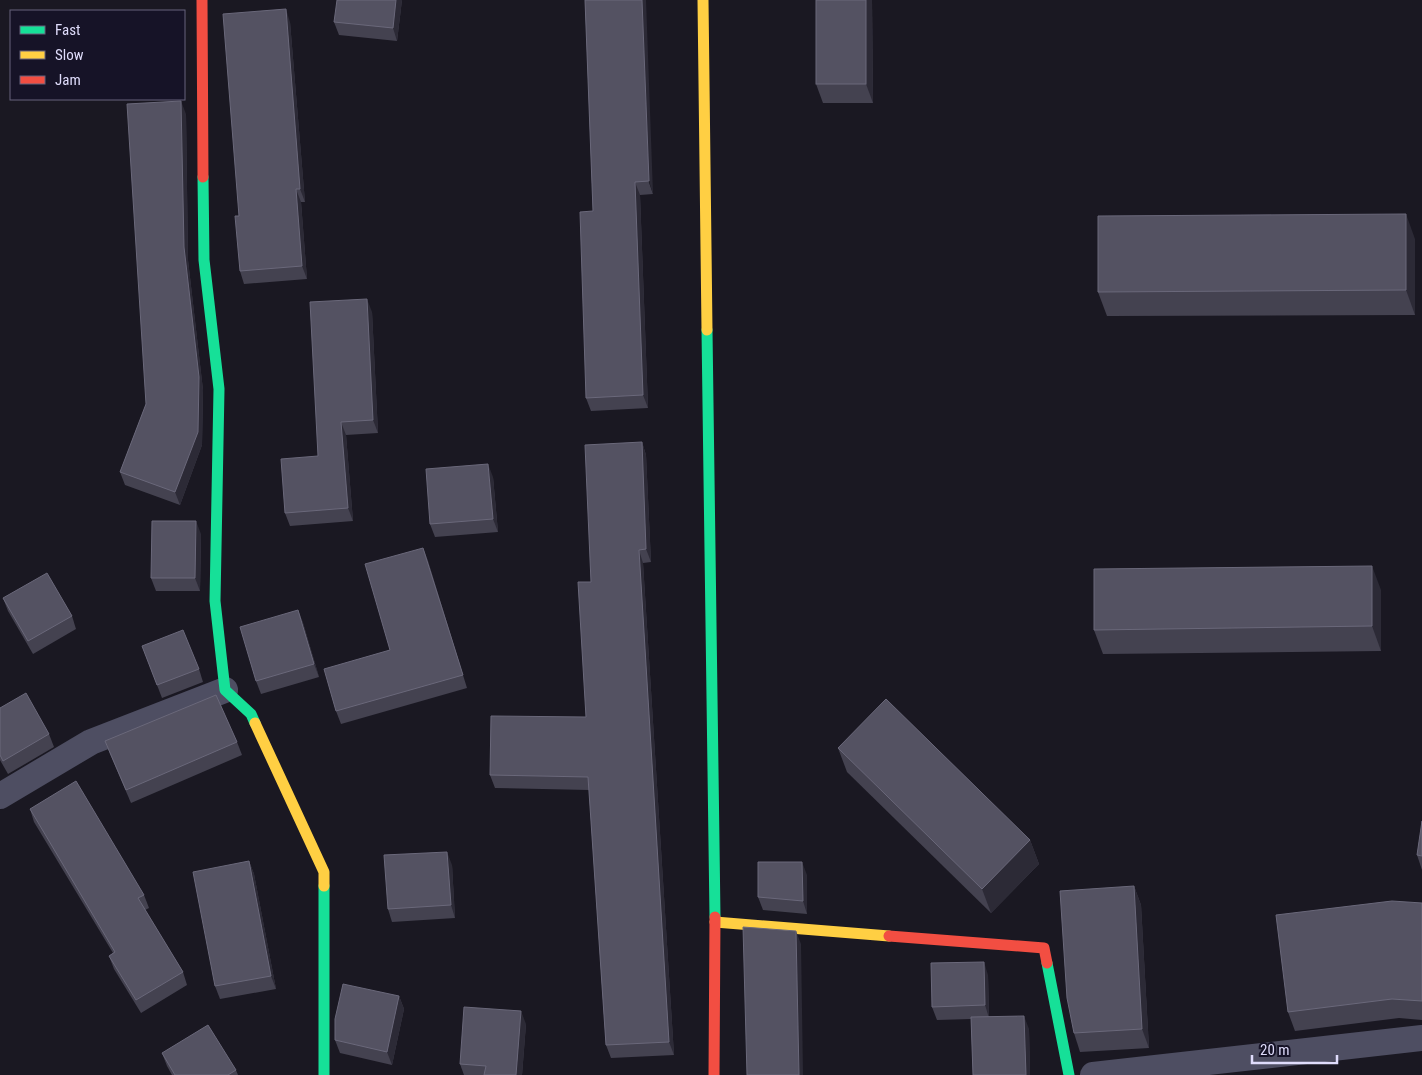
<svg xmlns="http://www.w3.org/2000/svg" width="1422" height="1075" font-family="'Roboto Condensed',sans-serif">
	<rect width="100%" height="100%" fill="#1a1822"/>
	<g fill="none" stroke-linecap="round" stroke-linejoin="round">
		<g stroke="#4e4e62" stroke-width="26">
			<path d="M 0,796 L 91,742 L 225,690"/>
			<path d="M 1093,1075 L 1422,1038"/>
		</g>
		<g stroke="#16e098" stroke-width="11">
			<path d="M 203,177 L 204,260 L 219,389 L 215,601 L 225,690 L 251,714 L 255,723"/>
			<path d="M 707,330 L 715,917"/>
			<path d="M 324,886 L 324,1075"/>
			<path d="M 1047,963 L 1069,1075"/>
		</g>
		<g stroke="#ffcf43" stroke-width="11">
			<path d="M 703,0 L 707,330"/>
			<path d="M 255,723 L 324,872 L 324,886"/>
			<path d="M 715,922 L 889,936"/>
		</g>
		<g stroke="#f24e42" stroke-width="11">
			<path d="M 202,0 L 203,177"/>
			<path d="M 889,936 L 1044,948 L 1047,963"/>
			<path d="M 714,1075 L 715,917"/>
		</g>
	</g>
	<g fill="#444250">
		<path d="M 402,0 L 397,41 L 339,35 L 334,22 Z"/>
		<path d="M 585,0 L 653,194 L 640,195 L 648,408 L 591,411 L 586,398 L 593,211 Z"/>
		<path d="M 872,0 L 873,103 L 823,103 L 816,84 Z"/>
		<path d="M 290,22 L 305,202 L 301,202 L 307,279 L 244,284 L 240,271 L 239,216 Z"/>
		<path d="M 186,114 L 188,260 L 203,390 L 202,445 L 180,505 L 125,485 L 120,472 L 146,404 Z"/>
		<path d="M 1415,239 L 1415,315 L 1107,316 L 1098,292 Z"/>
		<path d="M 372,312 L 378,433 L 346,435 L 353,521 L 290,526 L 285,513 L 318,456 Z"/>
		<path d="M 642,442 L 646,455 L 651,562 L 643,563 L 674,1055 L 611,1058 L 606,1045 L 589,790 L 495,788 L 490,775 L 586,717 L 591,582 Z"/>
		<path d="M 493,477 L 498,532 L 435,537 L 430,524 Z"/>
		<path d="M 201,534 L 200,591 L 156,591 L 151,578 Z"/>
		<path d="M 423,548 L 428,561 L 467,688 L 341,724 L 336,711 L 390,650 Z"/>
		<path d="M 1381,590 L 1381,651 L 1103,654 L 1094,630 Z"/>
		<path d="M 3,598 L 72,616 L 76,629 L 33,654 L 8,611 Z"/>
		<path d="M 298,610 L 303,623 L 319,677 L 261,694 L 256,681 Z"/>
		<path d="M 142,646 L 199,669 L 203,682 L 162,698 Z"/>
		<path d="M 0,708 L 49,734 L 54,747 L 8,774 L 0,760 Z"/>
		<path d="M 105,741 L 237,742 L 242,755 L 131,803 L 110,754 Z"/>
		<path d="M 838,748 L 1030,840 L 1039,864 L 991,913 L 847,772 Z"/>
		<path d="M 30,809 L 144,895 L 149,908 L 145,910 L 183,972 L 187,985 L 141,1013 L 114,969 L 109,956 L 113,953 L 34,822 Z"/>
		<path d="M 1422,821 L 1422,870 L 1417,855 Z"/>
		<path d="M 249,861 L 254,874 L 276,989 L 220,999 L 215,986 Z"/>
		<path d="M 452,865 L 455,918 L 392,922 L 388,909 Z"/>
		<path d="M 807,875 L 807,914 L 763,910 L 758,897 Z"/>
		<path d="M 1134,886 L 1141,905 L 1149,1048 L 1080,1052 L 1074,1033 Z"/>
		<path d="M 1422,903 L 1422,1020 L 1399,1018 L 1295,1031 L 1288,1012 Z"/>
		<path d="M 988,975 L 989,1017 L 1029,1029 L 1030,1075 L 973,1075 L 971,1019 L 937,1020 L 932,1007 Z"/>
		<path d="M 399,996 L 404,1009 L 392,1065 L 340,1053 L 335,1040 Z"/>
		<path d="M 526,1024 L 522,1075 L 464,1075 L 460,1064 Z"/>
		<path d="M 162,1053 L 236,1070 L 238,1075 L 172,1075 L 167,1066 Z"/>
	</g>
	<g fill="#2c2a36">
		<path d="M 396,0 L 402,0 L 397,41 L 393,28 Z"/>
		<path d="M 642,0 L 646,0 L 653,194 L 649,181 Z"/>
		<path d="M 866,0 L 872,0 L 873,103 L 866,84 Z"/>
		<path d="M 286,9 L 290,22 L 305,202 L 300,189 Z"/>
		<path d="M 181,101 L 186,114 L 188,260 L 203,390 L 202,445 L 180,505 L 175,492 L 184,247 Z"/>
		<path d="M 635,182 L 640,195 L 648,408 L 643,395 Z"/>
		<path d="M 296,189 L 301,202 L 307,279 L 302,266 Z"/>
		<path d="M 1406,214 L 1415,239 L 1415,315 L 1406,290 Z"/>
		<path d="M 367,299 L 372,312 L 378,433 L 373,420 Z"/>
		<path d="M 341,422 L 346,435 L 353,521 L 348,508 Z"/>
		<path d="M 642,442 L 646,455 L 651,562 L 646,549 Z"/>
		<path d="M 488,464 L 493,477 L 498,532 L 493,519 Z"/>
		<path d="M 196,521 L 201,534 L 200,591 L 195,578 Z"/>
		<path d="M 423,548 L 428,561 L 467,688 L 463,675 Z"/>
		<path d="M 639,550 L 643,563 L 674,1055 L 669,1042 Z"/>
		<path d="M 1372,566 L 1381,590 L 1381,651 L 1372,626 Z"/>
		<path d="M 298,610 L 303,623 L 319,677 L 314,664 Z"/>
		<path d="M 1030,840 L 1039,864 L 991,913 L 982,889 Z"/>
		<path d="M 447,852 L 452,865 L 455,918 L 451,905 Z"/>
		<path d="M 249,861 L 254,874 L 276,989 L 271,976 Z"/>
		<path d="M 802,862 L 807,875 L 807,914 L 803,901 Z"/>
		<path d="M 1134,886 L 1141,905 L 1149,1048 L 1142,1029 Z"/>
		<path d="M 796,931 L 801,944 L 803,1075 L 799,1075 Z"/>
		<path d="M 984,962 L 988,975 L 989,1018 L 985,1005 Z"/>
		<path d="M 399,996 L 404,1009 L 392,1065 L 387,1052 Z"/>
		<path d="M 521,1011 L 526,1024 L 522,1075 L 516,1075 Z"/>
		<path d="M 1024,1016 L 1029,1029 L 1030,1075 L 1026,1075 Z"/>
	</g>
	<g fill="#545262" stroke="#6a687a">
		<path d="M 337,0 L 396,0 L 393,28 L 334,22 Z"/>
		<path d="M 585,0 L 642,0 L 649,181 L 635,182 L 643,395 L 586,398 L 580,212 L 593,211 Z"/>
		<rect x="816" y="0" width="50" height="84"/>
		<path d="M 286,9 L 300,189 L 296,189 L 302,266 L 240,271 L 235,216 L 239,216 L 223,14 Z"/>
		<path d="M 181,101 L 184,247 L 199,377 L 198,432 L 175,492 L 120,472 L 146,404 L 127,104 Z"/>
		<path d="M 1406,214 L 1406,290 L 1098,292 L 1098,216 Z"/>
		<path d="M 367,299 L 373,420 L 341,422 L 348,508 L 285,513 L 281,459 L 318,456 L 310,302 Z"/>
		<path d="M 642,442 L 646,549 L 639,550 L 669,1042 L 606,1045 L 588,777 L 490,775 L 491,716 L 586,717 L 578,582 L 591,582 L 585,445 Z"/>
		<path d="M 488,464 L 493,519 L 430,524 L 426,469 Z"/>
		<path d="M 152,521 L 196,521 L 195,578 L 151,578 Z"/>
		<path d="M 423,548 L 463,675 L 336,711 L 324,669 L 390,650 L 365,564 Z"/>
		<path d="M 1372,566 L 1372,626 L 1094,630 L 1094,569 Z"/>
		<path d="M 47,573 L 72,616 L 28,641 L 3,598 Z"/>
		<path d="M 298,610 L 314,664 L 256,681 L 240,627 Z"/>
		<path d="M 183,630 L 199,669 L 157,685 L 142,646 Z"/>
		<path d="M 26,693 L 49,734 L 3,761 L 0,755 L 0,708 Z"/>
		<path d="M 216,695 L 237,742 L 126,790 L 105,741 Z"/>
		<path d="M 886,699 L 1030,840 L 982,889 L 838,748 Z"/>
		<path d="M 76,781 L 144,895 L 138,898 L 183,972 L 136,1000 L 109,956 L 115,952 L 30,809 Z"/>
		<path d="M 1422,821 L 1422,856 L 1417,855 Z"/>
		<path d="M 447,852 L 451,905 L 388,909 L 384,855 Z"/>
		<path d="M 249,861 L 271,976 L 215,986 L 193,872 Z"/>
		<path d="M 758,862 L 802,862 L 803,901 L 758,897 Z"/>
		<path d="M 1134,886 L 1142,1029 L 1074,1033 L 1067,998 L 1060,891 Z"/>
		<path d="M 1392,901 L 1422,903 L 1422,1001 L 1392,999 L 1288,1012 L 1276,915 Z"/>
		<path d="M 743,927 L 796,931 L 799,1075 L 747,1075 Z"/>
		<path d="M 984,962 L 985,1005 L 932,1007 L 931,963 Z"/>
		<path d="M 343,984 L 399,996 L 387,1052 L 335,1040 L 335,1019 Z"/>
		<path d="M 464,1007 L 521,1011 L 516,1075 L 484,1075 L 486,1066 L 460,1064 Z"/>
		<path d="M 1024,1016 L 1026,1075 L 973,1075 L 971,1017 Z"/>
		<path d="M 208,1025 L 236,1070 L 228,1075 L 175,1075 L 162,1053 Z"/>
	</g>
	<rect x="10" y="10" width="175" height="90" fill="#161327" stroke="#66637c"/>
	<rect x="20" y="26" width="25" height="8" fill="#16e098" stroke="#66637c"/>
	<text x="55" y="35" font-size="15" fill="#dfdcfb">Fast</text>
	<rect x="20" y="51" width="25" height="8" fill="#ffcf43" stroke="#66637c"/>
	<text x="55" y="60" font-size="15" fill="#dfdcfb">Slow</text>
	<rect x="20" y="76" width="25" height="8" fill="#f24e42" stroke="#66637c"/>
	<text x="55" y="85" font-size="15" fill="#dfdcfb">Jam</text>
	<path d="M1252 1055v8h85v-8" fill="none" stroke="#dfdcfb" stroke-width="2.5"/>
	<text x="1260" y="1055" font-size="15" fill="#dfdcfb" stroke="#161327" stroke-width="4" paint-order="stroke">20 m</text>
</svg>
